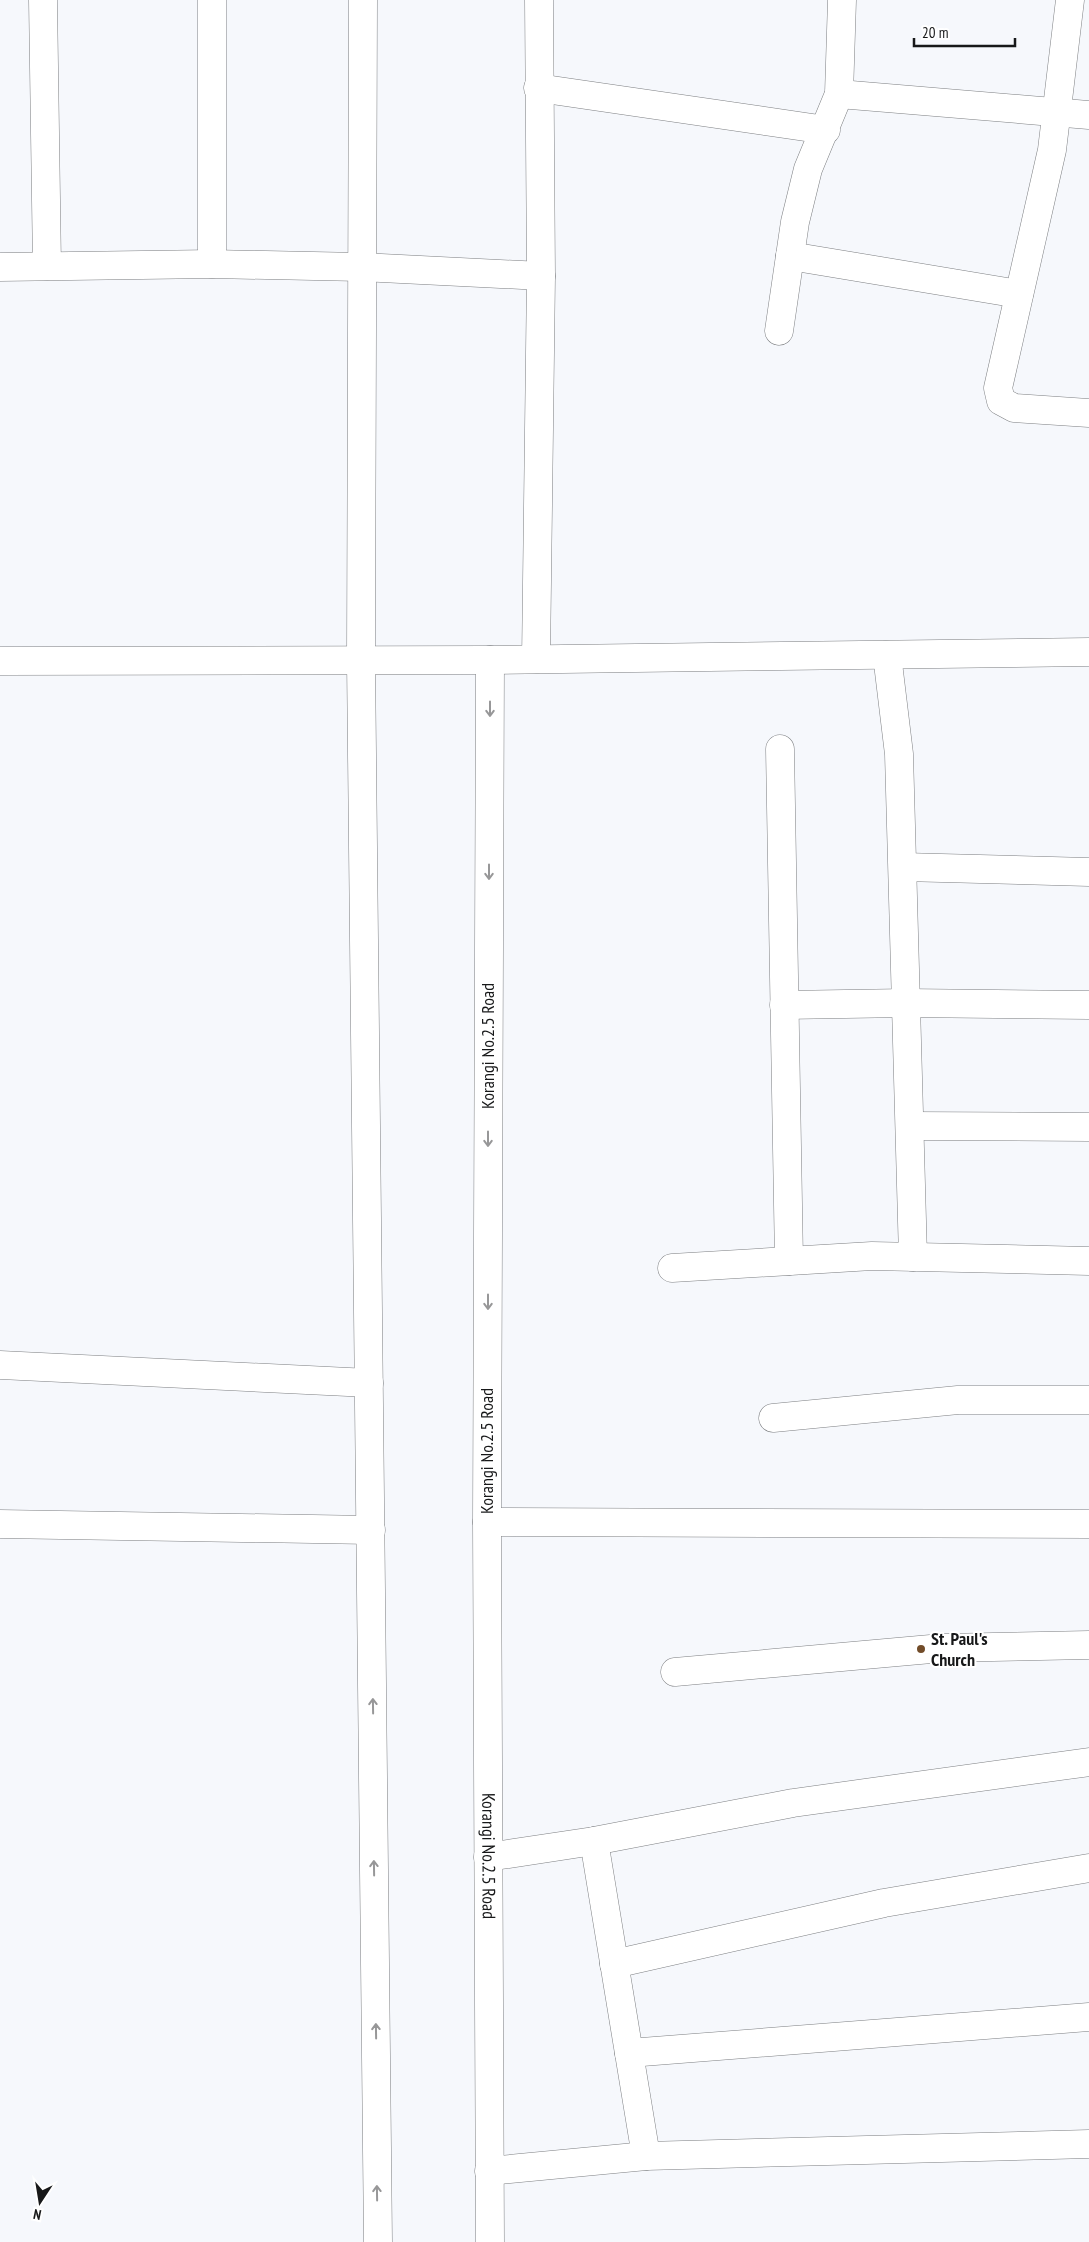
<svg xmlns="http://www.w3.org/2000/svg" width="1089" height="2242" font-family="'PT Sans Narrow',sans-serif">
	<rect width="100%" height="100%" fill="#f6f8fc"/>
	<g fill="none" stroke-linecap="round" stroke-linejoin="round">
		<g stroke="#7d7f82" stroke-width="29">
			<g id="minor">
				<path d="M 43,0 L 47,266"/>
				<path d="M 363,0 L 361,661 L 378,2242"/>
				<path d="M 1070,0 L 1052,150 L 998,388 L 1001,401 L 1014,408 L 1089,413"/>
				<path d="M 538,88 L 826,130"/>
				<path d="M 839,94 L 1089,115"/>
				<path d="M 790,256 L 1019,294"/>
				<path d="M 212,264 L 212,0"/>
				<path d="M 0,267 L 212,264 L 361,267 L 541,276"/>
				<path d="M 779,331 L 795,222 L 808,169 L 839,94 L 842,0"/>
				<path d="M 887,655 L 899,754 L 913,1257"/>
				<path d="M 536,659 L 541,276 L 539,0"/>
				<path id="s1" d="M 490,660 L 487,1522 L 490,2242"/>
				<path d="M 0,661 L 490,660 L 1089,652"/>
				<path d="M 780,749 L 789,1261"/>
				<path d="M 903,867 L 1089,872"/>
				<path d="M 784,1005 L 906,1003 L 1089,1005"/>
				<path d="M 910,1126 L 1089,1127"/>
				<path d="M 672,1268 L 872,1256 L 1089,1261"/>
				<path d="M 0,1365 L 369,1383"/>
				<path d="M 773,1418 L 958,1400 L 1089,1400"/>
				<path d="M 487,1522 L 1089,1524"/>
				<path d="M 0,1524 L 371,1530"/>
				<path d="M 675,1672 L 942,1648 L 1089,1645"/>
				<path d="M 594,1841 L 646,2156"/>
				<path d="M 488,1857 L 594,1841 L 793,1803 L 1089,1762"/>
				<path d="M 614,1964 L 884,1903 L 1089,1868"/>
				<path d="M 629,2053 L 1089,2017"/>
				<path d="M 489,2171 L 646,2156 L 1089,2144"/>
			</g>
		</g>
		<use href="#minor" stroke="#fff" stroke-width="28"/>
	</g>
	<defs><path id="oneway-shaft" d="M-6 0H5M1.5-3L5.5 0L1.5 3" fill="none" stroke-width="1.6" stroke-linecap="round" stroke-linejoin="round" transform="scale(1.25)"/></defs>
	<g stroke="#979798">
		<use href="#oneway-shaft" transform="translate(490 709) rotate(90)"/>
		<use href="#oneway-shaft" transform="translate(489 872) rotate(90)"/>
		<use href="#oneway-shaft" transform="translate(488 1139) rotate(90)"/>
		<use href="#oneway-shaft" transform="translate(488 1302) rotate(90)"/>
		<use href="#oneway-shaft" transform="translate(373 1706) rotate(-91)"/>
		<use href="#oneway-shaft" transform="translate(374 1868) rotate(-91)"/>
		<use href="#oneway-shaft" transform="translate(376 2031) rotate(-91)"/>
		<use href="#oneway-shaft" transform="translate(377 2193) rotate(-91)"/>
	</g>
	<circle fill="#724c29" stroke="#fff" stroke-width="2" cx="921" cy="1649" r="5"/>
	<g text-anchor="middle" stroke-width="4" stroke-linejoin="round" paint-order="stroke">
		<g font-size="18" fill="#171819" stroke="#fff">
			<text transform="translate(488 1046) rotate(-90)" y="6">Korangi No.2.5 Road</text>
			<text transform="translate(487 1451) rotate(-90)" y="6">Korangi No.2.5 Road</text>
			<text dy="6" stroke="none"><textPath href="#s1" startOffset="1196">Korangi No.2.5 Road</textPath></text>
		</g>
		<g font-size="18" font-weight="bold" fill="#171819" stroke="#fff" text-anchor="start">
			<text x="931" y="1645">St. Paul's<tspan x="931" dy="21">Church</tspan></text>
		</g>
	</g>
	<g transform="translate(40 2202) rotate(192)" stroke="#ffffff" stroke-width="4" paint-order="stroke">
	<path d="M0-4L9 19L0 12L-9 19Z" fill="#171819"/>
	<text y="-8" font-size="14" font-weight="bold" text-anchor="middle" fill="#171819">N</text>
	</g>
	<path d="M914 38v8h101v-8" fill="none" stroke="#171819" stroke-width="2.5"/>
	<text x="922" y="38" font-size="15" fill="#171819" stroke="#ffffff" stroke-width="4" paint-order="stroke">20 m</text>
</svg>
